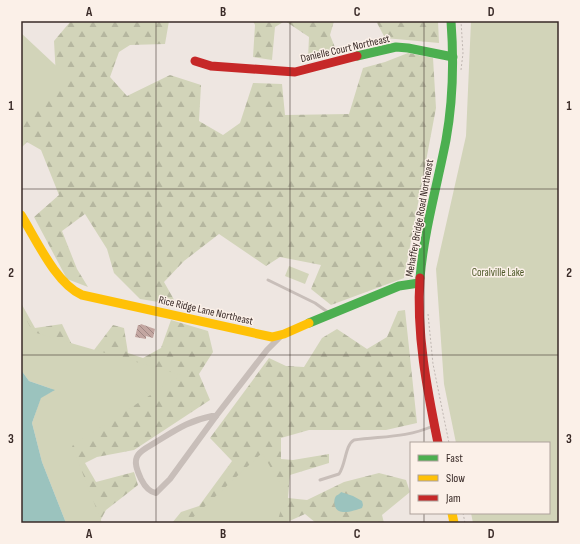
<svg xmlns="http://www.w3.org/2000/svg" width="580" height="544" font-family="'Sofia Sans Condensed',sans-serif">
	<defs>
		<pattern id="forest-firs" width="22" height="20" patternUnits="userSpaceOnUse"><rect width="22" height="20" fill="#d2d4b9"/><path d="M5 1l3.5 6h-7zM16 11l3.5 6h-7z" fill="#b5b69f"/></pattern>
		<pattern id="building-back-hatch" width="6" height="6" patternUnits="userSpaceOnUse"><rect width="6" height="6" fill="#c3a6a1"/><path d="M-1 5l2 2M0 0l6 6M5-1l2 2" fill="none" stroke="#9f8783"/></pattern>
	</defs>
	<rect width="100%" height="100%" fill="#eee6e1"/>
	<g fill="url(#forest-firs)">
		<path d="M 70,21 L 169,21 L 165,44 L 130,45 L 119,52 L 110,77 L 127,96 L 170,75 L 201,85 L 199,121 L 223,135 L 240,123 L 253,83 L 282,84 L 285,115 L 349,114 L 363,68 L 385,62 L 408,53 L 433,58 L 436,108 L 404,278 L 331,305 L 311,289 L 321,265 L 280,257 L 266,266 L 219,234 L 184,261 L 164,282 L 177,305 L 140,299 L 114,273 L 107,249 L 85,214 L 62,231 L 77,269 L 88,287 L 67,279 L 34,217 L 59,195 L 41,150 L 27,142 L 21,148 L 21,91 L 56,77 L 54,41 L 70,22 Z"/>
		<path d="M 253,21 L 285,21 L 275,27 L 272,60 L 253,57 L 255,25 Z"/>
		<path d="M 285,21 L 334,21 L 330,35 L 338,55 L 308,58 L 309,37 Z"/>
		<path d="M 376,21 L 438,21 L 439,43 L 385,38 Z"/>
		<path d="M 21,303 L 35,328 L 62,324 L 76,353 L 91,354 L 113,325 L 124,328 L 128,353 L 143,358 L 161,348 L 171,320 L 208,331 L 213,352 L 199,374 L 210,400 L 134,450 L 97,457 L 85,463 L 96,482 L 134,472 L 138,485 L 106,510 L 99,523 L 84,523 L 60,401 L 21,344 Z"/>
		<path d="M 405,310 L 417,423 L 386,430 L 309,430 L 281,438 L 281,459 L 293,460 L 329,454 L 329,463 L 290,475 L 288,498 L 307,500 L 344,482 L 379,473 L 406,480 L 410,492 L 382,515 L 384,523 L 316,523 L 305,514 L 285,523 L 172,523 L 181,512 L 199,506 L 232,461 L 210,438 L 269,358 L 286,366 L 304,367 L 322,338 L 337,329 L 367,349 L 387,337 L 398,311 Z"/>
	</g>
	<g fill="#d2d4b9">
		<path d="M 471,21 L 559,21 L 559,523 L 473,523 L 471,513 L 549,513 L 549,443 L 456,443 L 444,384 L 436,269 L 466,136 Z"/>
		<path d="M 21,33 L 67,76 L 21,123 Z"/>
		<path d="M 289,266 L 309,274 L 305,284 L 285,276 Z"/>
		<path d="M 21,310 L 33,332 L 181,375 L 72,446 L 102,523 L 66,523 L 42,462 L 32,423 L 41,397 L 55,390 L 29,381 L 21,370 Z"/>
		<path d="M 262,453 L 286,493 L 277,523 L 187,523 Z"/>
	</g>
	<g fill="#9bc3be">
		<path d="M 21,370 L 29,381 L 55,390 L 41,398 L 32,423 L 42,462 L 66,523 L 21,523 Z"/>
		<path d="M 341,492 L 353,496 L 362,501 L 363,505 L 362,508 C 356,510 345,514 339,511 C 334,509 333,500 336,496 C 336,496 341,493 341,492 Z"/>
	</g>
	<path fill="url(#building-back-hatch)" d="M 141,324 L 155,329 L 153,338 L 146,336 L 146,339 L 135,337 L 138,325 L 140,325 Z"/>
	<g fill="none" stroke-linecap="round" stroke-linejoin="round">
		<g stroke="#c0b7b2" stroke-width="1" stroke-dasharray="2 2" stroke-linecap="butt">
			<path d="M 461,70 L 463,53 L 461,21"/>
			<path d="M 428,314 L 433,364 L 449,443"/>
			<path d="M 463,513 L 465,523"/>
		</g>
		<g stroke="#c8beb9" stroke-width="3">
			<path d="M 268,280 L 315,303 L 329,313"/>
			<path d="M 320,480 L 339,474 C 346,464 345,445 354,440 C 382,436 406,438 433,426"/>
		</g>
		<g stroke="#c8beb9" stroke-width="6">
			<path d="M 212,416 L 216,416 L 170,479 L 156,493 C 149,492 144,485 141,479 C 138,472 133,462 138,455 C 142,449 150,446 156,442 C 176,430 188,421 212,416 Z"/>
			<path d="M 216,416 L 267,350 L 281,336"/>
		</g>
		<g stroke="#4caf50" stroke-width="9">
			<path d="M 357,56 L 396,47 L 408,48 L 453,57"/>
			<path d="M 420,278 C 424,231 437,186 446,140 C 453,101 454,61 451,21"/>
			<path d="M 309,323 L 399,286 L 419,283"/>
		</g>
		<g stroke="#ffc107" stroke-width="9">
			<path d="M 21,215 C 36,239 56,284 82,295 L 272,337 L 284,334 L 309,323"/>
			<path d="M 452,513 L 454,523"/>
		</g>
		<g stroke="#c62828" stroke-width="9">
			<path d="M 195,61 L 211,66 L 295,72 L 357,56"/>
			<path d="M 420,278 C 416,333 427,389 438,443"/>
		</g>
	</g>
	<path fill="none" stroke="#392a27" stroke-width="1" stroke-opacity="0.55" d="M 156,21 L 156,523M 290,21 L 290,523M 424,21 L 424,443M 21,189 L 559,189M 21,355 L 559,355M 424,513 L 424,523"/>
	<g text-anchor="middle" stroke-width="3" stroke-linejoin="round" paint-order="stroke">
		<g font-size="11" fill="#392a27" stroke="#fbf0e8">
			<text transform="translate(345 48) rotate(-13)" y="4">Danielle Court Northeast</text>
			<text transform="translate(419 218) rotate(-80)" y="4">Mehaffey Bridge Road Northeast</text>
			<text transform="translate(206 310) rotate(13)" y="4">Rice Ridge Lane Northeast</text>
		</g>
		<g font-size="11" fill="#4e5928" stroke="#fbf0e8">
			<text x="498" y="276">Coralville Lake</text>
		</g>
	</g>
	<rect width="580" height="544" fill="none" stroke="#fbf0e8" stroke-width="44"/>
	<rect x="410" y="442" width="140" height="72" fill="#fbf0e8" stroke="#ada19b"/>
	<rect x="418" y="455" width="20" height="6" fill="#4caf50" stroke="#ada19b"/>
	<text x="446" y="462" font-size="12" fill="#392a27">Fast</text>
	<rect x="418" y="475" width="20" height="6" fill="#ffc107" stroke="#ada19b"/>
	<text x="446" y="482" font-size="12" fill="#392a27">Slow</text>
	<rect x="418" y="495" width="20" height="6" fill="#c62828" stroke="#ada19b"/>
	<text x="446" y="502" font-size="12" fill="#392a27">Jam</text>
	<rect x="22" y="22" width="536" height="500" fill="none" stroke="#392a27" stroke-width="1.5"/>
	<g font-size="13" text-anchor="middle" font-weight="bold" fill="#392a27">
		<text x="89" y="16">A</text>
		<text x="223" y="16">B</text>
		<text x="357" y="16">C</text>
		<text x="491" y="16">D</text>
		<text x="11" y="110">1</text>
		<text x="569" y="110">1</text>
		<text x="11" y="277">2</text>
		<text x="569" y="277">2</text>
		<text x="11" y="443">3</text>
		<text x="569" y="443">3</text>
		<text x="89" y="538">A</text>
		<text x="223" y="538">B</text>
		<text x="357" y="538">C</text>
		<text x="491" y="538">D</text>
	</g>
</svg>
